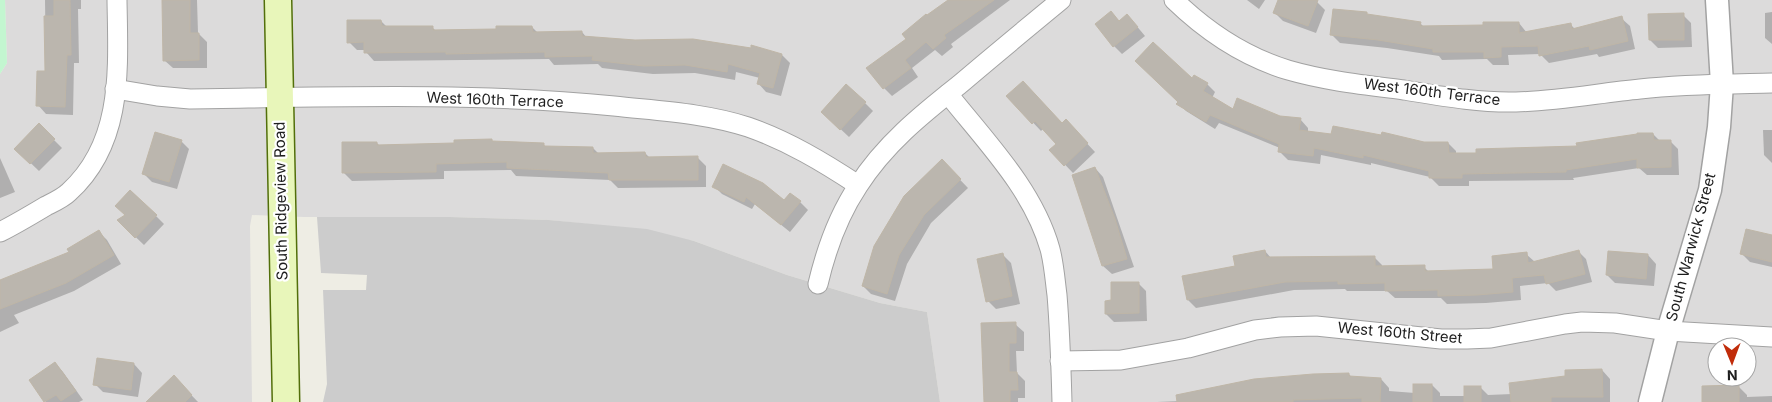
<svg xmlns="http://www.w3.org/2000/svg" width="1772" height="402" font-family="Inter,sans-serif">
	<rect width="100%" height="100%" fill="#eeede4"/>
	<path fill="#dcdbdb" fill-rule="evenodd" d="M 5,0 L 1772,0 L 1772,402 L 940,402 L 927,312 L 880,303 L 787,275 L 694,241 L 597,225 L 549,220 L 450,217 L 304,217 L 252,215 L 250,226 L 252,402 L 0,402 L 0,74 L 7,63 ZM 1717,347 L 1747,347 L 1747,377 L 1717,377 Z"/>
	<path fill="#ccc" d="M 317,217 L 450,217 L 549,220 L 647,229 L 694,241 L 787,275 L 880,303 L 927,312 L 940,402 L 323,402 L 327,384 L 323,290 L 366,290 L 367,275 L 321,273 Z"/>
	<path fill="#c3f6d0" d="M 0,0 L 5,0 L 7,63 L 0,74 Z"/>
	<g fill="#0003">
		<path d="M 45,0 L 81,0 L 81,9 L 78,9 L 79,63 L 74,63 L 73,115 L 46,114 L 38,105 L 46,73 Z"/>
		<path d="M 163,0 L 197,0 L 198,33 L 207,42 L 207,68 L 173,68 L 164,60 Z"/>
		<path d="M 950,0 L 1010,0 L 951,44 L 953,47 L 942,56 L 935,50 L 912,68 L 918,77 L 892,96 L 884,88 L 907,39 L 927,17 Z"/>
		<path d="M 1247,0 L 1265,0 L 1259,9 Z"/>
		<path d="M 1279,0 L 1312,0 L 1317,2 L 1325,10 L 1316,33 L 1283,21 L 1275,13 Z"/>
		<path d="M 1772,12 L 1772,44 L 1765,38 L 1765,13 Z"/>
		<path d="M 1111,13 L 1120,22 L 1135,24 L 1145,36 L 1122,54 L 1114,46 Z"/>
		<path d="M 1368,15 L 1420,23 L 1424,27 L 1485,26 L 1519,23 L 1527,33 L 1570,24 L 1575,29 L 1621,18 L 1630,26 L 1635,49 L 1599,57 L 1597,54 L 1549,63 L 1540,54 L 1508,55 L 1509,65 L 1493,65 L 1487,59 L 1442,60 L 1439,56 L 1387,48 L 1340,43 L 1332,35 Z"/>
		<path d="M 1683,15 L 1691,23 L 1692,47 L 1658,48 L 1650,40 Z"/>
		<path d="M 381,21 L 388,28 L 432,27 L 437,32 L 497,31 L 532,27 L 538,33 L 582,32 L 587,38 L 752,49 L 752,47 L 782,55 L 790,63 L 781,96 L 766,92 L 758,83 L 760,78 L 736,72 L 735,80 L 695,73 L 653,74 L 602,68 L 598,64 L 554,65 L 549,59 L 374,61 L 366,52 L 365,50 L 357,50 L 349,42 Z"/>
		<path d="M 1192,80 L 1207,84 L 1215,92 L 1212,98 L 1233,111 L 1300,119 L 1308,128 L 1308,133 L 1423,143 L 1448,143 L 1456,151 L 1456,154 L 1578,148 L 1653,134 L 1660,141 L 1670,141 L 1678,149 L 1679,175 L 1647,175 L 1639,168 L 1573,178 L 1574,180 L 1469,181 L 1469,186 L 1439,186 L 1430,177 L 1371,163 L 1371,165 L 1321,155 L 1320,164 L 1288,160 L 1280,152 L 1280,148 L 1219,123 L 1215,129 L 1186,111 L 1178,103 Z"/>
		<path d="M 1008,96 L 1062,125 L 1066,121 L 1095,152 L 1073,173 L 1051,150 L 1058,144 L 1043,129 L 1041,131 Z"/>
		<path d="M 865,103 L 873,111 L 849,137 L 831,120 Z"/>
		<path d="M 39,125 L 62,148 L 39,171 L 16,149 Z"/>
		<path d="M 1763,130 L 1772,130 L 1772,163 L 1764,155 Z"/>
		<path d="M 492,140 L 493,142 L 544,145 L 546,147 L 593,148 L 599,154 L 645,153 L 650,158 L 697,157 L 706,166 L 706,187 L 618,188 L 610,180 L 516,176 L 511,170 L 444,171 L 444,179 L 352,181 L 344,173 L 377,143 L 380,146 L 455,144 Z"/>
		<path d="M 181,141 L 189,149 L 177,189 L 152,182 L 144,174 Z"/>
		<path d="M 0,158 L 15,192 L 0,198 Z"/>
		<path d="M 942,161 L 968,188 L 931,223 L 907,264 L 895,301 L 871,294 L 863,286 Z"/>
		<path d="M 1095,168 L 1103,177 L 1134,267 L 1112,274 L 1103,266 Z"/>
		<path d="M 714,186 L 784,202 L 800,202 L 808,210 L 790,232 L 755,204 L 752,209 L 722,194 Z"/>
		<path d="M 131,191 L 164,224 L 144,245 L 119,221 L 127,216 Z"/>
		<path d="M 99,232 L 107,240 L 121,264 L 74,291 L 14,315 L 19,323 L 0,332 L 0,281 L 70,253 Z"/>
		<path d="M 1772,237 L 1772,267 L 1750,262 L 1742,254 Z"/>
		<path d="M 1265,251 L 1271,258 L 1374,257 L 1382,265 L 1382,267 L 1424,267 L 1429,272 L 1494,271 L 1526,254 L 1535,262 L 1578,251 L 1586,259 L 1592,282 L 1556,291 L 1548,283 L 1520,286 L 1521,300 L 1486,303 L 1447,304 L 1441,298 L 1395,298 L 1387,291 L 1347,291 L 1345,289 L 1294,290 L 1196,308 L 1188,300 L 1236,267 Z"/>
		<path d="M 1002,254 L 1011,263 L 1020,304 L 996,309 L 988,301 Z"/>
		<path d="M 1648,255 L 1656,264 L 1654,286 L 1615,283 L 1607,275 Z"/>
		<path d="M 1138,283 L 1146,291 L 1147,321 L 1114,322 L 1106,314 L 1113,302 Z"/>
		<path d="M 1015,324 L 1024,332 L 1024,351 L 1016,351 L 1017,373 L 1025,381 L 1025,398 L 1018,398 L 1018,402 L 984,402 Z"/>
		<path d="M 98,359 L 134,364 L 142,373 L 138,397 L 103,392 L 95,384 Z"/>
		<path d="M 55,363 L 63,372 L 83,400 L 79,402 L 46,402 L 31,381 Z"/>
		<path d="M 1602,370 L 1610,379 L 1610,402 L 1157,402 L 1203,400 L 1349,374 L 1352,378 L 1381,379 L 1389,388 L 1389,391 L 1415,393 L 1432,385 L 1440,393 L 1440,396 L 1465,396 L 1480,387 L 1488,395 L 1512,394 L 1566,378 Z"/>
		<path d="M 174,377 L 198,402 L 153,402 Z"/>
		<path d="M 1738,386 L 1747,395 L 1747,397 L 1772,396 L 1772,402 L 1703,402 Z"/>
	</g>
	<g fill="#bbb6ae" stroke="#bfb6a7">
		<path d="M 54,0 L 70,0 L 71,55 L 67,55 L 65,107 L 36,106 L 37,71 L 45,71 L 44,16 L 54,16 Z"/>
		<path d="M 162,0 L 190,0 L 190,33 L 199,33 L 199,60 L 163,61 Z"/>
		<path d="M 948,0 L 994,0 L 944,35 L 946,38 L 933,49 L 926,42 L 905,60 L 911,68 L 883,89 L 866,68 L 906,39 L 902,34 L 926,14 L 927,15 Z"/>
		<path d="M 1278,0 L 1318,0 L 1308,26 L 1273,13 Z"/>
		<path d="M 1333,9 L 1367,12 L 1367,14 L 1421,22 L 1420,26 L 1483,25 L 1483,22 L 1519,22 L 1519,33 L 1571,23 L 1572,29 L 1622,16 L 1628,41 L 1590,50 L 1589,46 L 1539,56 L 1538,46 L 1501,47 L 1501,57 L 1484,58 L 1484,52 L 1433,52 L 1433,49 L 1378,40 L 1330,35 Z"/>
		<path d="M 1111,11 L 1119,21 L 1127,14 L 1138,27 L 1113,47 L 1095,24 Z"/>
		<path d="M 1684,13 L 1684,40 L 1649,40 L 1648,14 Z"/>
		<path d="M 347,20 L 381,20 L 382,26 L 433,26 L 433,30 L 496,29 L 496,26 L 532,26 L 533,32 L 582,31 L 582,36 L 635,40 L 693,39 L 751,48 L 751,45 L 782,54 L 773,88 L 757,84 L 760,73 L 728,64 L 727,72 L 685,65 L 644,66 L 592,60 L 593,56 L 545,57 L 545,52 L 446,54 L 446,52 L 364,53 L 364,42 L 347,43 Z"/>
		<path d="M 1153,42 L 1192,78 L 1194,75 L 1208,83 L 1203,91 L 1233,109 L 1237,98 L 1280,116 L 1301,118 L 1299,130 L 1331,134 L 1333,126 L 1381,135 L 1382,132 L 1424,142 L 1448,142 L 1449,153 L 1476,153 L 1476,149 L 1577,146 L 1576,143 L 1637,134 L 1637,133 L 1653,133 L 1654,140 L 1671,140 L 1671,167 L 1637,168 L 1637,159 L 1566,170 L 1566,172 L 1462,174 L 1462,178 L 1429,178 L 1429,171 L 1363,155 L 1363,158 L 1314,148 L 1313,156 L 1278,152 L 1279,144 L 1210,115 L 1206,122 L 1176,104 L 1178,102 L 1135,61 Z"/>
		<path d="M 1023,81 L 1062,123 L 1066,119 L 1088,143 L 1064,166 L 1049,150 L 1056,144 L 1035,121 L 1032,124 L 1006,96 Z"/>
		<path d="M 846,84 L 866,102 L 840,130 L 821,112 Z"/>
		<path d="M 39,123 L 55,139 L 30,164 L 14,149 Z"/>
		<path d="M 155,132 L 182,140 L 169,182 L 142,174 Z"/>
		<path d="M 492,139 L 492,141 L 544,143 L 544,146 L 593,147 L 593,153 L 645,152 L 646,157 L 698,156 L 698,180 L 609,180 L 608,173 L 507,168 L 507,162 L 436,164 L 436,172 L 342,173 L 342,142 L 377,142 L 377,145 L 454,143 L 454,140 Z"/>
		<path d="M 942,159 L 961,179 L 924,215 L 899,255 L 887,294 L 862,286 L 874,246 L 904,196 Z"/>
		<path d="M 723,164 L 763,183 L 784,200 L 790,193 L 801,201 L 781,225 L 746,197 L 744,202 L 712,187 Z"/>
		<path d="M 1095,167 L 1115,219 L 1127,259 L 1102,266 L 1072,175 Z"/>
		<path d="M 130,190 L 157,215 L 135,238 L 117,220 L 125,215 L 115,206 Z"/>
		<path d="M 1746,229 L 1772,235 L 1772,262 L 1740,254 Z"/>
		<path d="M 99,230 L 114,255 L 66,283 L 0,309 L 0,280 L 69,252 L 67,249 Z"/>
		<path d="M 1265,250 L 1266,257 L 1375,256 L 1375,266 L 1425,265 L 1425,271 L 1493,269 L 1492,256 L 1527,252 L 1528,263 L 1579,250 L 1585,274 L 1546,284 L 1544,275 L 1512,278 L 1513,292 L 1477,295 L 1438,296 L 1438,290 L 1385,291 L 1385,283 L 1338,284 L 1338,281 L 1285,282 L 1187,300 L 1182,276 L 1235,266 L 1233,256 Z"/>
		<path d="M 1608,251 L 1648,254 L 1646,279 L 1606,275 Z"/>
		<path d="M 1003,253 L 1012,296 L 986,302 L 977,259 Z"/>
		<path d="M 1111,282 L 1139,282 L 1139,313 L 1105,314 L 1105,301 L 1111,300 Z"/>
		<path d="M 1016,322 L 1016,343 L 1009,343 L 1009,372 L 1017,372 L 1018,390 L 1010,390 L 1010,402 L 984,402 L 981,323 Z"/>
		<path d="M 97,358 L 134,363 L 131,390 L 93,385 Z"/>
		<path d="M 55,362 L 76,391 L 61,401 L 56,395 L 44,402 L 29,380 Z"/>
		<path d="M 1602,369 L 1603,397 L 1551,397 L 1551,402 L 1511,402 L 1509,383 L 1565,376 L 1565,370 Z"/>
		<path d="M 1349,373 L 1349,376 L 1381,378 L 1380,402 L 1362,402 L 1362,398 L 1293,400 L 1293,402 L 1177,402 L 1176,395 L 1254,379 L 1313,374 Z"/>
		<path d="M 174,375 L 192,395 L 185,402 L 146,402 Z"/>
		<rect x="1413" y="384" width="19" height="18"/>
		<path d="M 1739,385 L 1739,402 L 1702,402 L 1702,386 Z"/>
		<rect x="1464" y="386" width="17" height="16"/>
	</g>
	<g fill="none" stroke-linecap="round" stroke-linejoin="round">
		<g stroke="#a2a2a2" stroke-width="21">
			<g id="minor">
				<path d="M 1174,0 C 1206,31 1245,57 1288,70 C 1326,81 1365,85 1404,90 C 1441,96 1479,103 1516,102 C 1558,101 1599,93 1640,89 C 1684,84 1728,84 1772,83"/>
				<path d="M 115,89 L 157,96 L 190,99 C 332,97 473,92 614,106 C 659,111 705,113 748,127 C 788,141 823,162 858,185"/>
				<path d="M 948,94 C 986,142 1033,189 1050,249 C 1054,264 1055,280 1057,295 C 1060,331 1061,366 1062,402"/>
				<path d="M 0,232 C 16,224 31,215 46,206 C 54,202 63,198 69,192 C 124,142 118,68 117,0"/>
				<path d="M 818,284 C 826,250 838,216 858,186 C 884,145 921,115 959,85 C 993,56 1027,28 1061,0"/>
				<path d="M 1060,361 L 1121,360 L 1188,348 L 1255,330 L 1280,327 L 1316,326 L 1441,339 L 1467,339 L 1491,338 L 1565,324 L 1582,322 L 1615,323 L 1668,331 L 1772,337"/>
			</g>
		</g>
		<g stroke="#a2a2a2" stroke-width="25">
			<path id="tertiary" d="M 1650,402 L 1668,331 L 1710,190 L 1719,127 L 1722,84 L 1717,0"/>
		</g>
		<g stroke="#526f0a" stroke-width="29">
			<path id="secondary" d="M 278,0 L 286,402"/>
		</g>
		<use href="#minor" stroke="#fff" stroke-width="19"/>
		<use href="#tertiary" stroke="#fff" stroke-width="22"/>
		<use href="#secondary" stroke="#e8f6ba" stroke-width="26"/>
	</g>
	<g text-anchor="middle" stroke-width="4.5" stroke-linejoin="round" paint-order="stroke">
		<g font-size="15" fill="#1e1e1e" stroke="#fff">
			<text transform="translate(1432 92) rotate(7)" y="5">West 160th Terrace</text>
			<text transform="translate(495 100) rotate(2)" y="5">West 160th Terrace</text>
			<text transform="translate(281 201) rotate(-91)" y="5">South Ridgeview Road</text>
			<text transform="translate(1691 247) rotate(-75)" y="5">South Warwick Street</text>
			<text transform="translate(1400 333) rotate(5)" y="5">West 160th Street</text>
		</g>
	</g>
	<g transform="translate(1732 362) rotate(179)"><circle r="24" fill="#ffffff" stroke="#a5a5a5"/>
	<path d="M0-4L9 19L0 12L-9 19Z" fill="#c12c0a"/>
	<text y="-8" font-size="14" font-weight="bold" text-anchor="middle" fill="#1e1e1e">N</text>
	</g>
</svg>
